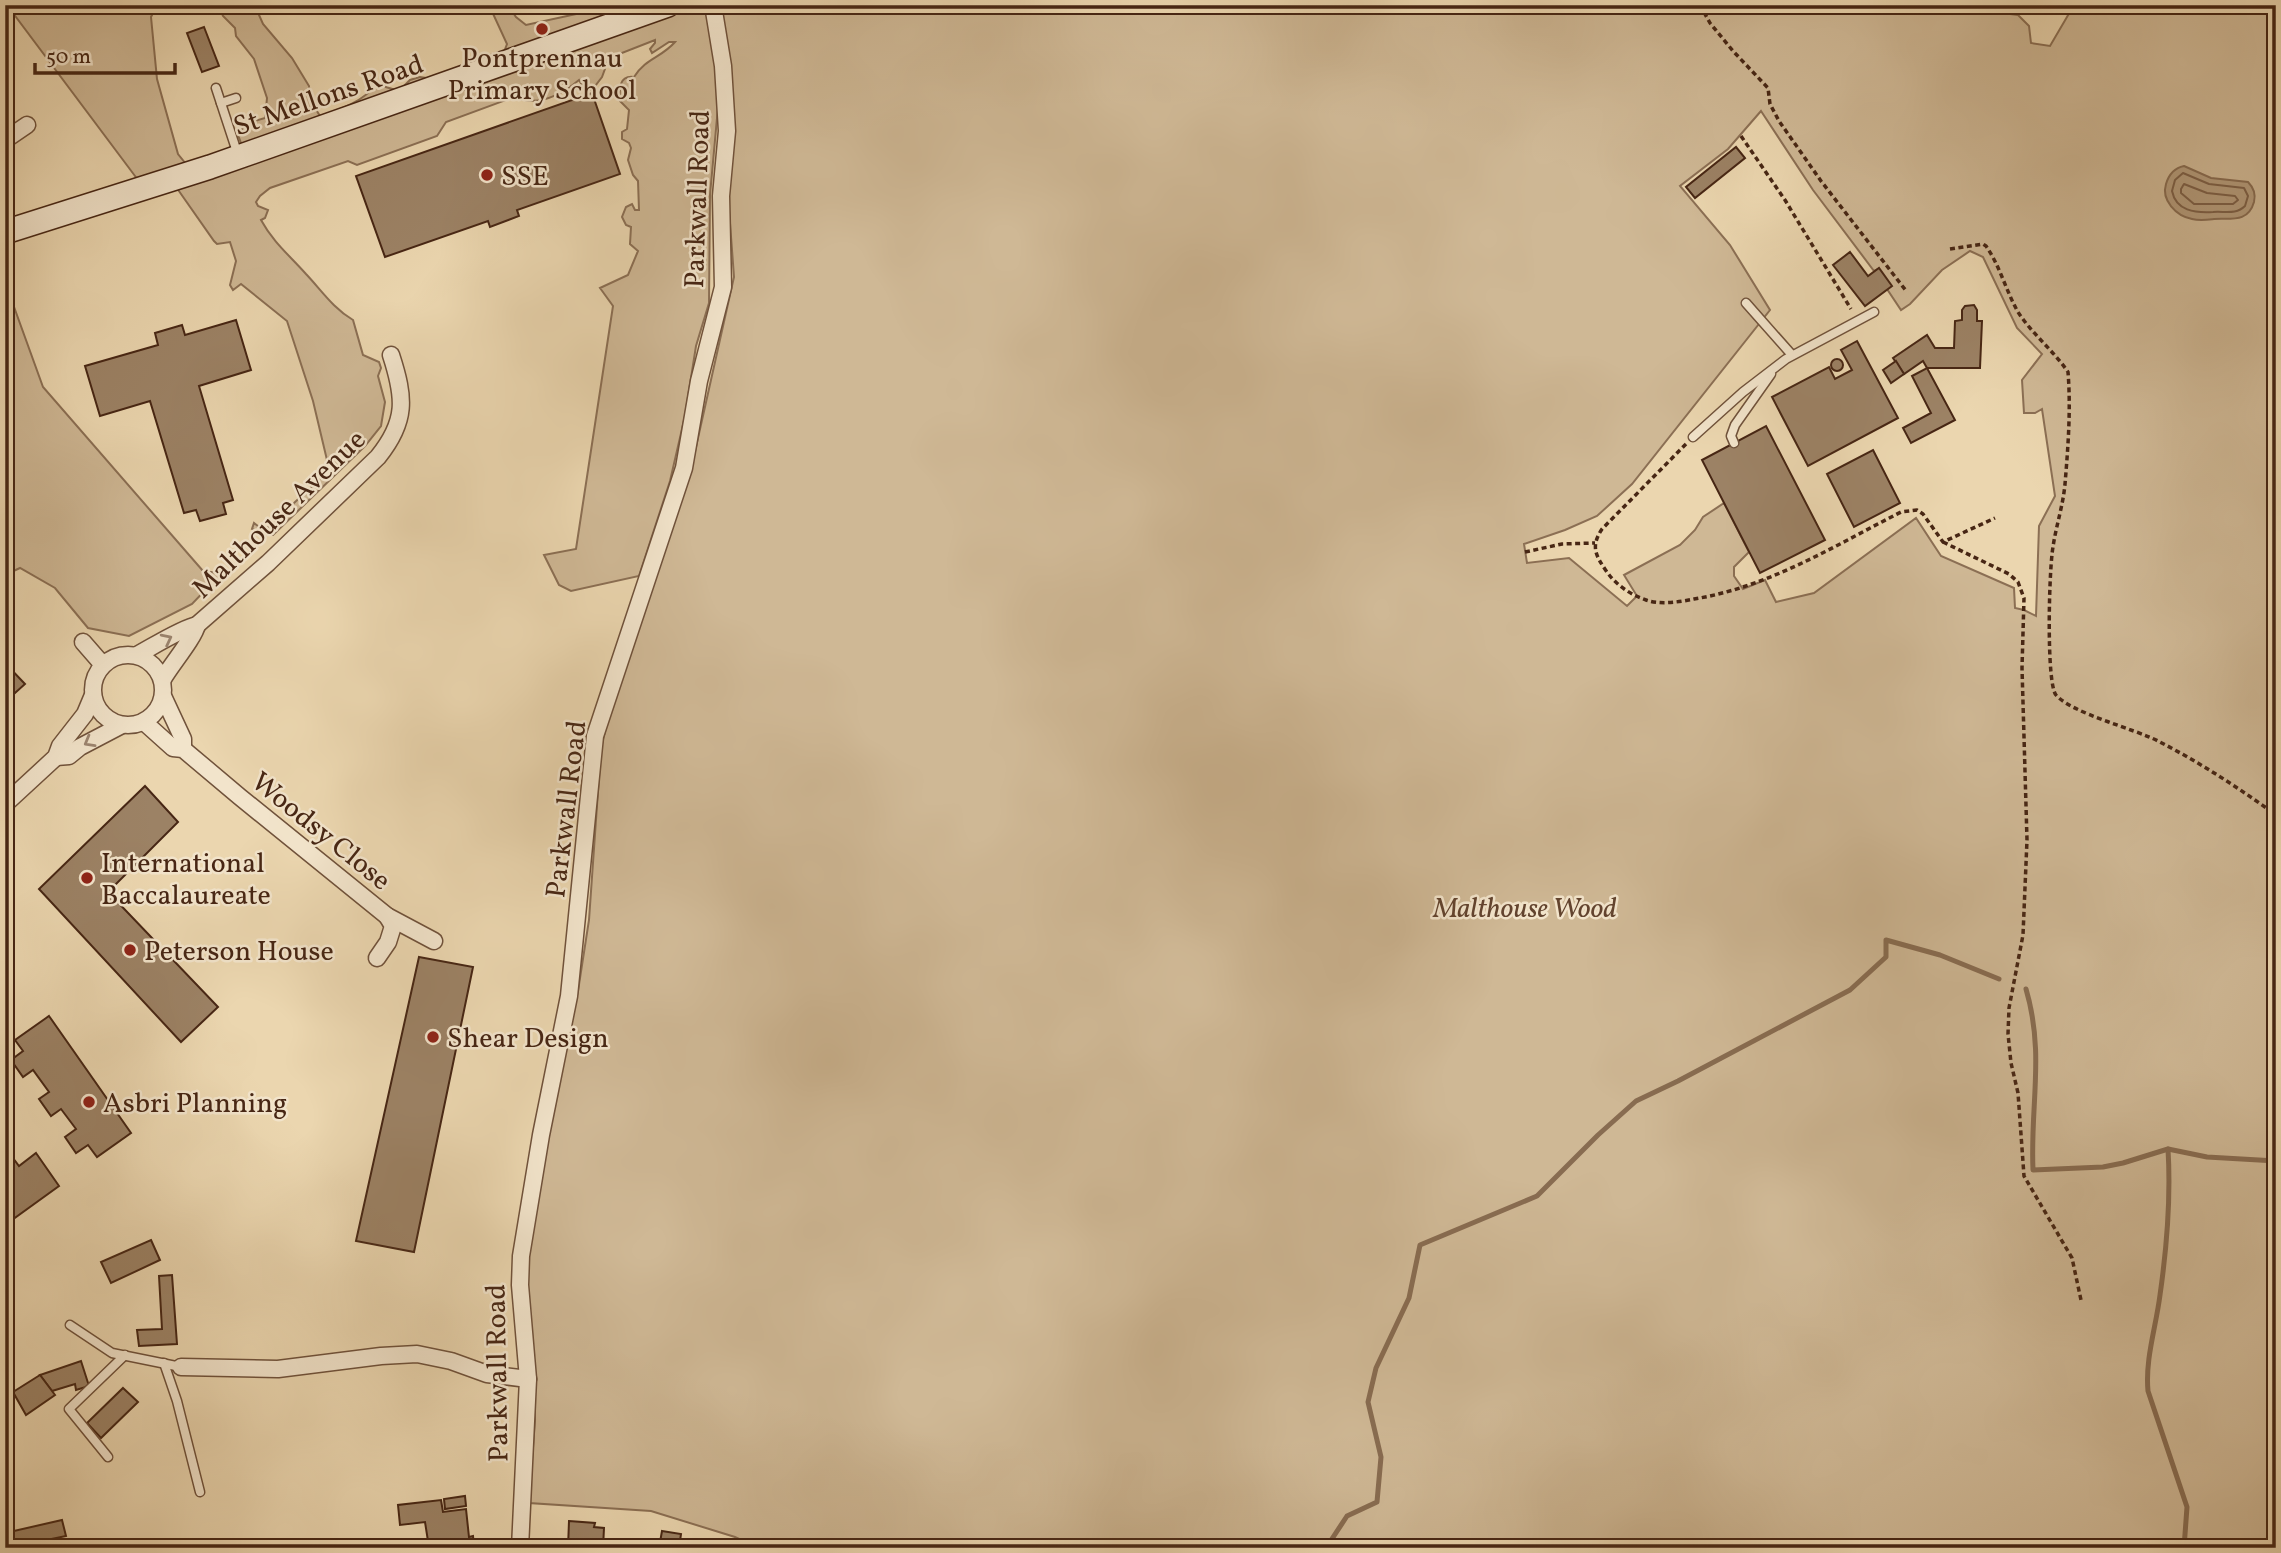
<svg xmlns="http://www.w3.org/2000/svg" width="2281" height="1553" font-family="Vollkorn,serif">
	<rect width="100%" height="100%" fill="#ebd6af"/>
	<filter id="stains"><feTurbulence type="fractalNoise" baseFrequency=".00286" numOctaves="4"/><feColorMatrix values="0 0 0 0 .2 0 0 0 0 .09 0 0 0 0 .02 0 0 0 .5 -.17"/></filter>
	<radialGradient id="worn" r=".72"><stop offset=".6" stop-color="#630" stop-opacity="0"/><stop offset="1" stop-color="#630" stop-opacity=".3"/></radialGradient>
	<g fill="#cfb895" stroke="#8b6f54" stroke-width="2" fill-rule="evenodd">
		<path d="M 7,5 L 157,5 L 151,17 L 157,79 L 178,154 L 190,169 L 138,180 Z"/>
		<path d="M 218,5 L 261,5 L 262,9 L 259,15 L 263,24 L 292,58 L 309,86 L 310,100 L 320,116 C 339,110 365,101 376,84 L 399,91 L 410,80 L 420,77 L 433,79 L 504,52 L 507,44 L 489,5 L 508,5 L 516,17 L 526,25 L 590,11 L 602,5 L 687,5 L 702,10 L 712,5 L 1979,5 L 1980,10 L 2018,15 L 2029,26 L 2031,43 L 2050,46 L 2074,5 L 2276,5 L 2276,1548 L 758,1548 L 735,1537 L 651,1511 L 529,1503 L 535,1420 L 532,1332 L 526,1290 L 527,1260 L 541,1164 L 578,991 L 589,920 L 601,748 L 609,715 L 694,456 L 734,277 L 728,196 L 718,107 L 710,195 L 709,303 L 696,346 L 685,416 L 670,481 L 639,576 L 571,591 L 559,585 L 544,555 L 576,549 L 613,306 L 600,288 L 628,275 L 638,251 L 630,244 L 631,227 L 626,225 L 622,217 L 626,207 L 632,204 L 635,210 L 639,210 L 638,181 L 633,175 L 628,160 L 631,148 L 629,143 L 622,139 L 622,132 L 627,129 L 629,110 L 620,101 C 619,89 619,75 634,77 C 646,58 661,58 675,42 L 669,42 L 652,53 L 650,49 L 655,43 L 655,40 L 609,58 L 602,77 L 592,90 L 583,87 L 579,80 C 560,96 538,107 514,97 L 446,122 L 437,136 L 357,165 L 348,161 L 270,188 L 260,196 L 256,202 L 258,206 L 268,210 L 265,218 L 261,220 C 273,242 290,256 306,274 C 322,291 333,308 353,320 L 363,355 L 379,362 L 381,368 L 378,376 L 385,402 L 381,426 L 365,446 L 273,535 L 268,535 L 252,529 L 254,523 L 263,530 L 267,528 L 321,478 L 327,460 L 313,401 L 287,321 L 241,284 L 233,290 L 230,285 L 236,261 L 230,242 L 217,244 L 214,241 L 174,184 L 252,147 L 241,143 L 238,135 L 245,124 L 265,118 L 267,98 L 254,59 L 236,36 L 235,28 L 223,16 ZM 1761,111 L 1813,190 L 1874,271 L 1878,269 L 1887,289 L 1901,310 L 1910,304 L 1942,270 L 1970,251 L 1983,257 L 2017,328 L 2042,354 L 2022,380 L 2024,413 L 2035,413 L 2042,409 L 2055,496 L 2039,526 L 2036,616 L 2024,610 L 2015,608 L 2014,588 L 1941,556 L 1916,518 L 1814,593 L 1776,602 L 1765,580 L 1743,589 L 1734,576 L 1734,567 L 1749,552 L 1724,503 L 1703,517 L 1695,530 L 1680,545 L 1624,575 L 1637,596 L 1627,606 L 1569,558 L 1527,563 L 1524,544 L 1565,530 L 1597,516 L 1632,484 L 1770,310 L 1730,245 L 1680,186 L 1728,149 Z"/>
		<path d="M 5,282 L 43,387 L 203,571 L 227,574 L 212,583 L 192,604 L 129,636 L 88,628 L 55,588 L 20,568 L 5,575 Z"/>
	</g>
	<path fill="#b39a7a" stroke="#886c51" stroke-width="2" d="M 2184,166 L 2211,178 L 2248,182 C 2254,188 2256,194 2254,202 C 2248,223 2231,218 2214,219 C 2206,220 2200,221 2192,219 C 2176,216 2161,200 2166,184 C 2169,174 2174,168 2184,166 Z"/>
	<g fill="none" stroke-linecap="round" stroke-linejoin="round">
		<g stroke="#7d6047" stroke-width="2">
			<path d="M 2183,173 L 2209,184 L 2244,188 L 2248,196 L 2245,206 C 2236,215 2225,211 2213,212 C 2195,213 2176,211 2172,191 L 2175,180 Z"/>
			<path d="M 2184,184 L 2207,193 L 2235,196 L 2238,200 L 2233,204 L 2194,204 L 2181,193 L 2181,189 Z"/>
		</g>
		<g stroke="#886c51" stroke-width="5">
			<path d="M 2026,989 C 2045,1054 2030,1105 2033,1170 L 2103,1167 L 2123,1163 L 2168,1149 L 2207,1157 L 2276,1161"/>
			<path d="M 2168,1149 C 2171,1198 2167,1246 2160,1295 C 2156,1327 2145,1359 2148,1391 L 2187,1507 L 2184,1548"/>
			<path d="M 1326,1548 L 1347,1516 L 1377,1502 L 1381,1457 L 1368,1402 L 1376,1368 L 1409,1298 L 1420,1245 L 1537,1196 L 1598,1135 L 1636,1101 L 1678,1081 L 1850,990 L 1886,957 L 1886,940 L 1940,955 L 1999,979"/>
		</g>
	</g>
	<g fill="#9c8265" stroke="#472614" stroke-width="2">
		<path d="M 204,27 L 219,66 L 202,72 L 187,33 Z"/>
		<path d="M 592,93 L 620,174 L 517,210 L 519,216 L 490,227 L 488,221 L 385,257 L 356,176 Z"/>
		<path d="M 1736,147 L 1745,158 L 1695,198 L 1686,187 Z"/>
		<path d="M 1850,252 L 1868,276 L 1879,268 L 1892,286 L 1865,306 L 1833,265 Z"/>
		<path d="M 1974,305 L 1977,310 L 1977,321 L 1982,321 L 1980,368 L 1927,368 L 1923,361 L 1904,374 L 1893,358 L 1927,335 L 1935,348 L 1954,348 L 1955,321 L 1962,320 L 1962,310 L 1965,306 Z"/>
		<path d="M 236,320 L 251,370 L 199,386 L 233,500 L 223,503 L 226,514 L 200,521 L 196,510 L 184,513 L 150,401 L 100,416 L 85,366 L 158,345 L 155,333 L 182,325 L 185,335 Z"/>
		<path d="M 1857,341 L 1898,418 L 1808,466 L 1772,397 L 1829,367 L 1835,379 L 1852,370 L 1841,350 Z"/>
		<circle cx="1837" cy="365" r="6"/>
		<path d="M 1896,361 L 1904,374 L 1891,383 L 1883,370 Z"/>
		<path d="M 1927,368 L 1955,420 L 1911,443 L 1903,428 L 1931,413 L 1912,376 Z"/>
		<path d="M 1766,426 L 1825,540 L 1760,573 L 1702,460 Z"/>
		<path d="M 1873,450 L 1900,503 L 1854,527 L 1827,474 Z"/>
		<path d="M 5,663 L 25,684 L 5,702 Z"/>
		<path d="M 145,786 L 178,822 L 108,892 L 218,1007 L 181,1042 L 39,889 Z"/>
		<path d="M 419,957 L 473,967 L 414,1252 L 356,1241 Z"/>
		<path d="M 49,1016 L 131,1133 L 97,1157 L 88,1145 L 76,1153 L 65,1137 L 76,1129 L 61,1109 L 51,1116 L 39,1099 L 49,1092 L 33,1070 L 23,1077 L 11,1060 L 23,1051 L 15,1040 Z"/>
		<path d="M 36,1153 L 59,1186 L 5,1225 L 5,1163 L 13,1158 L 19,1166 Z"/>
		<path d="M 151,1240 L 160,1260 L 111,1283 L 101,1262 Z"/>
		<path d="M 172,1275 L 177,1344 L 139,1346 L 137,1330 L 162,1329 L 159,1276 Z"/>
		<path d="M 81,1361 L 89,1386 L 76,1390 L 75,1384 L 52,1391 L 40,1375 Z"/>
		<path d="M 40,1375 L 55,1395 L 26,1415 L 13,1392 Z"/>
		<path d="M 123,1388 L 138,1402 L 101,1438 L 87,1423 Z"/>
		<path d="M 465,1496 L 466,1506 L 445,1509 L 444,1499 Z"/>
		<path d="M 441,1500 L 443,1512 L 466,1509 L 469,1537 L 473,1536 L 474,1547 L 420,1548 L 419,1542 L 428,1541 L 425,1522 L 400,1525 L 398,1505 Z"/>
		<path d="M 62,1520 L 66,1536 L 8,1548 L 5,1533 Z"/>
		<path d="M 569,1521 L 595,1523 L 594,1527 L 604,1528 L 603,1548 L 568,1548 Z"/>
		<path d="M 662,1531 L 681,1534 L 679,1548 L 659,1548 Z"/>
		<path d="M 689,1542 L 716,1545 L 715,1548 L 688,1548 Z"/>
	</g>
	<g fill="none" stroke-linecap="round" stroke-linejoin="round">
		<g stroke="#70523b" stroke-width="11">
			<g id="lane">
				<path d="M 216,88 L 238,155"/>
				<path d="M 221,103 L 236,98"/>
				<path d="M 1746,303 L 1792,355"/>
				<path d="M 1693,437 L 1743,392 L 1786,359 L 1874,312"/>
				<path d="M 1734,443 L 1731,436 L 1735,425 L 1771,374"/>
				<path d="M 70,1325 L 112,1353 L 181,1367"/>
				<path d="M 164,1363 L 177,1401 L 200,1492"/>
				<path d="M 108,1457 L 69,1409 L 125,1355"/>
			</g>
		</g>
		<g stroke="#70523b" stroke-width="19">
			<g id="street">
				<path d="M 5,140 L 27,125"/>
				<path d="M 83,642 L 103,665"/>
				<circle cx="128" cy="690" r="35"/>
				<path d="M 137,655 C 152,647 182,628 197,625 L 268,563 L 378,457 C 407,421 405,398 391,355"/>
				<path d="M 163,679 C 171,665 194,638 197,625"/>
				<path d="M 163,696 L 183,739 L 183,749"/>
				<path d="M 144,722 L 173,748 L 183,749 L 240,797 L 387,916 L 434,941"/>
				<path d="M 56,757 L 69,756 L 80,747 L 122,725"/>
				<path d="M 5,804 L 56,757 L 60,746 L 85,714 L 93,695"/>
				<path d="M 377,958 L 388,942 L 393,926 L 387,916"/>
				<path d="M 181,1367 L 278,1369 L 381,1356 L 417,1354 L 451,1361 L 487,1374 L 528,1379"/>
				<path d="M 520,1548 L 528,1379 L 520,1285 L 521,1256 L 541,1135 L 569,996 L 595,736 L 684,468 L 699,381 L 723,287 L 721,196 L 727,131 L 723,66 L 713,5"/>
			</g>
		</g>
		<g stroke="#472614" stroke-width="26">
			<path id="secondary" d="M 5,232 L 210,167 L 668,5"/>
		</g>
		<g stroke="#472614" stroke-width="3.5" stroke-dasharray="5 3.5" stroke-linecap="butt">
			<path d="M 1700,5 L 1710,23 L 1733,51 L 1768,88 L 1770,104 L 1779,121 L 1821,181 L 1907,292"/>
			<path d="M 1741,136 L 1785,200 L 1851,309"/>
			<path d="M 1950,249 L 1983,244 L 1986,246 C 2000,266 2006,291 2018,312 C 2032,334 2054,351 2068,372 C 2071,409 2068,448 2065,484 C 2063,506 2056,526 2053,547 C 2049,568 2046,683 2056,695 C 2071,713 2135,729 2158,741 C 2199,762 2239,788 2276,815"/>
			<path d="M 1686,444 L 1602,529 C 1590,547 1596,556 1607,572 C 1616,585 1631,595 1646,600 C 1660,605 1679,602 1694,599 C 1769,587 1834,546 1901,512 L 1917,510 L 1923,514 L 1943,542 L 1995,518"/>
			<path d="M 1943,542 L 2009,574 L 2018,582 L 2024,598 L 2022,668 L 2027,840 L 2023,935 L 2009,1008 L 2008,1034 L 2011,1063 L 2018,1093 L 2024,1176 L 2072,1258 L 2081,1300"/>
			<path d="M 1525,552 L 1562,544 L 1595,543"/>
		</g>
		<use href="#lane" stroke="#f2e4cb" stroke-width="8"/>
		<use href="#street" stroke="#f2e4cb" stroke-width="16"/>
		<use href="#secondary" stroke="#f2e4cb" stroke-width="23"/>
	</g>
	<defs><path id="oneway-chevron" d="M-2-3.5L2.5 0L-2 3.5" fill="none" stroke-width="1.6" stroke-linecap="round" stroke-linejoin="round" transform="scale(1.75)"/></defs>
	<g stroke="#9c8570">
		<use href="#oneway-chevron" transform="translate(167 639) rotate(-27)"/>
		<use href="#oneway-chevron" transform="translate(89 742) rotate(150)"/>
	</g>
	<g fill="#8f2418" stroke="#f2e4cb" stroke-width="2.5">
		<circle cx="542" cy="29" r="7"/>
		<circle cx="487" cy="175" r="7"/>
		<circle cx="87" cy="878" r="7"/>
		<circle cx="130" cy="950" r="7"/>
		<circle cx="433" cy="1037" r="7"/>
		<circle cx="89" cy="1102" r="7"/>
	</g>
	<g text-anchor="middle" stroke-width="5" stroke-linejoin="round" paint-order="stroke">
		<g font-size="28" fill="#472614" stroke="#f2e4cb" text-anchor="start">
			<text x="542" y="67" text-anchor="middle">Pontprennau<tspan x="542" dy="32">Primary School</tspan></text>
			<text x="501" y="185">SSE</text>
			<text x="101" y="872">International<tspan x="101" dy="32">Baccalaureate</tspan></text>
			<text x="144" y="960">Peterson House</text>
			<text x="447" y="1047">Shear Design</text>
			<text x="103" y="1112">Asbri Planning</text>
		</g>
		<g font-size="28" fill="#472614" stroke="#f2e4cb">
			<text transform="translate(328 94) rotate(-19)" y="10">St Mellons Road</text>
			<text transform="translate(696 199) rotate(-88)" y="10">Parkwall Road</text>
			<text transform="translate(278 513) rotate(-44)" y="10">Malthouse Avenue</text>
			<text transform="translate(565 809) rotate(-83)" y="10">Parkwall Road</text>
			<text transform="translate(322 830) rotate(39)" y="10">Woodsy Close</text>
			<text transform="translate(496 1373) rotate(-91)" y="10">Parkwall Road</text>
		</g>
		<g font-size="28" font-style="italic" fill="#62432e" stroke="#f2e4cb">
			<text x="1525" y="917">Malthouse Wood</text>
		</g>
	</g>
	<rect width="2281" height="1553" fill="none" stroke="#ebd6af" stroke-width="28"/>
	<rect x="7" y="7" width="2267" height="1539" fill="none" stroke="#472614" stroke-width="3.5"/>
	<rect x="14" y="14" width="2253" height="1525" fill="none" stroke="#472614" stroke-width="2"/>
	<path d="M35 63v10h140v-10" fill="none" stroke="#472614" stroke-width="3.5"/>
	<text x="46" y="63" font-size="21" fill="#472614" stroke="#f2e4cb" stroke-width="5" paint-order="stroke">50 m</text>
	<rect width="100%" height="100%" filter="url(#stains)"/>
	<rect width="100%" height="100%" fill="url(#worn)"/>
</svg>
